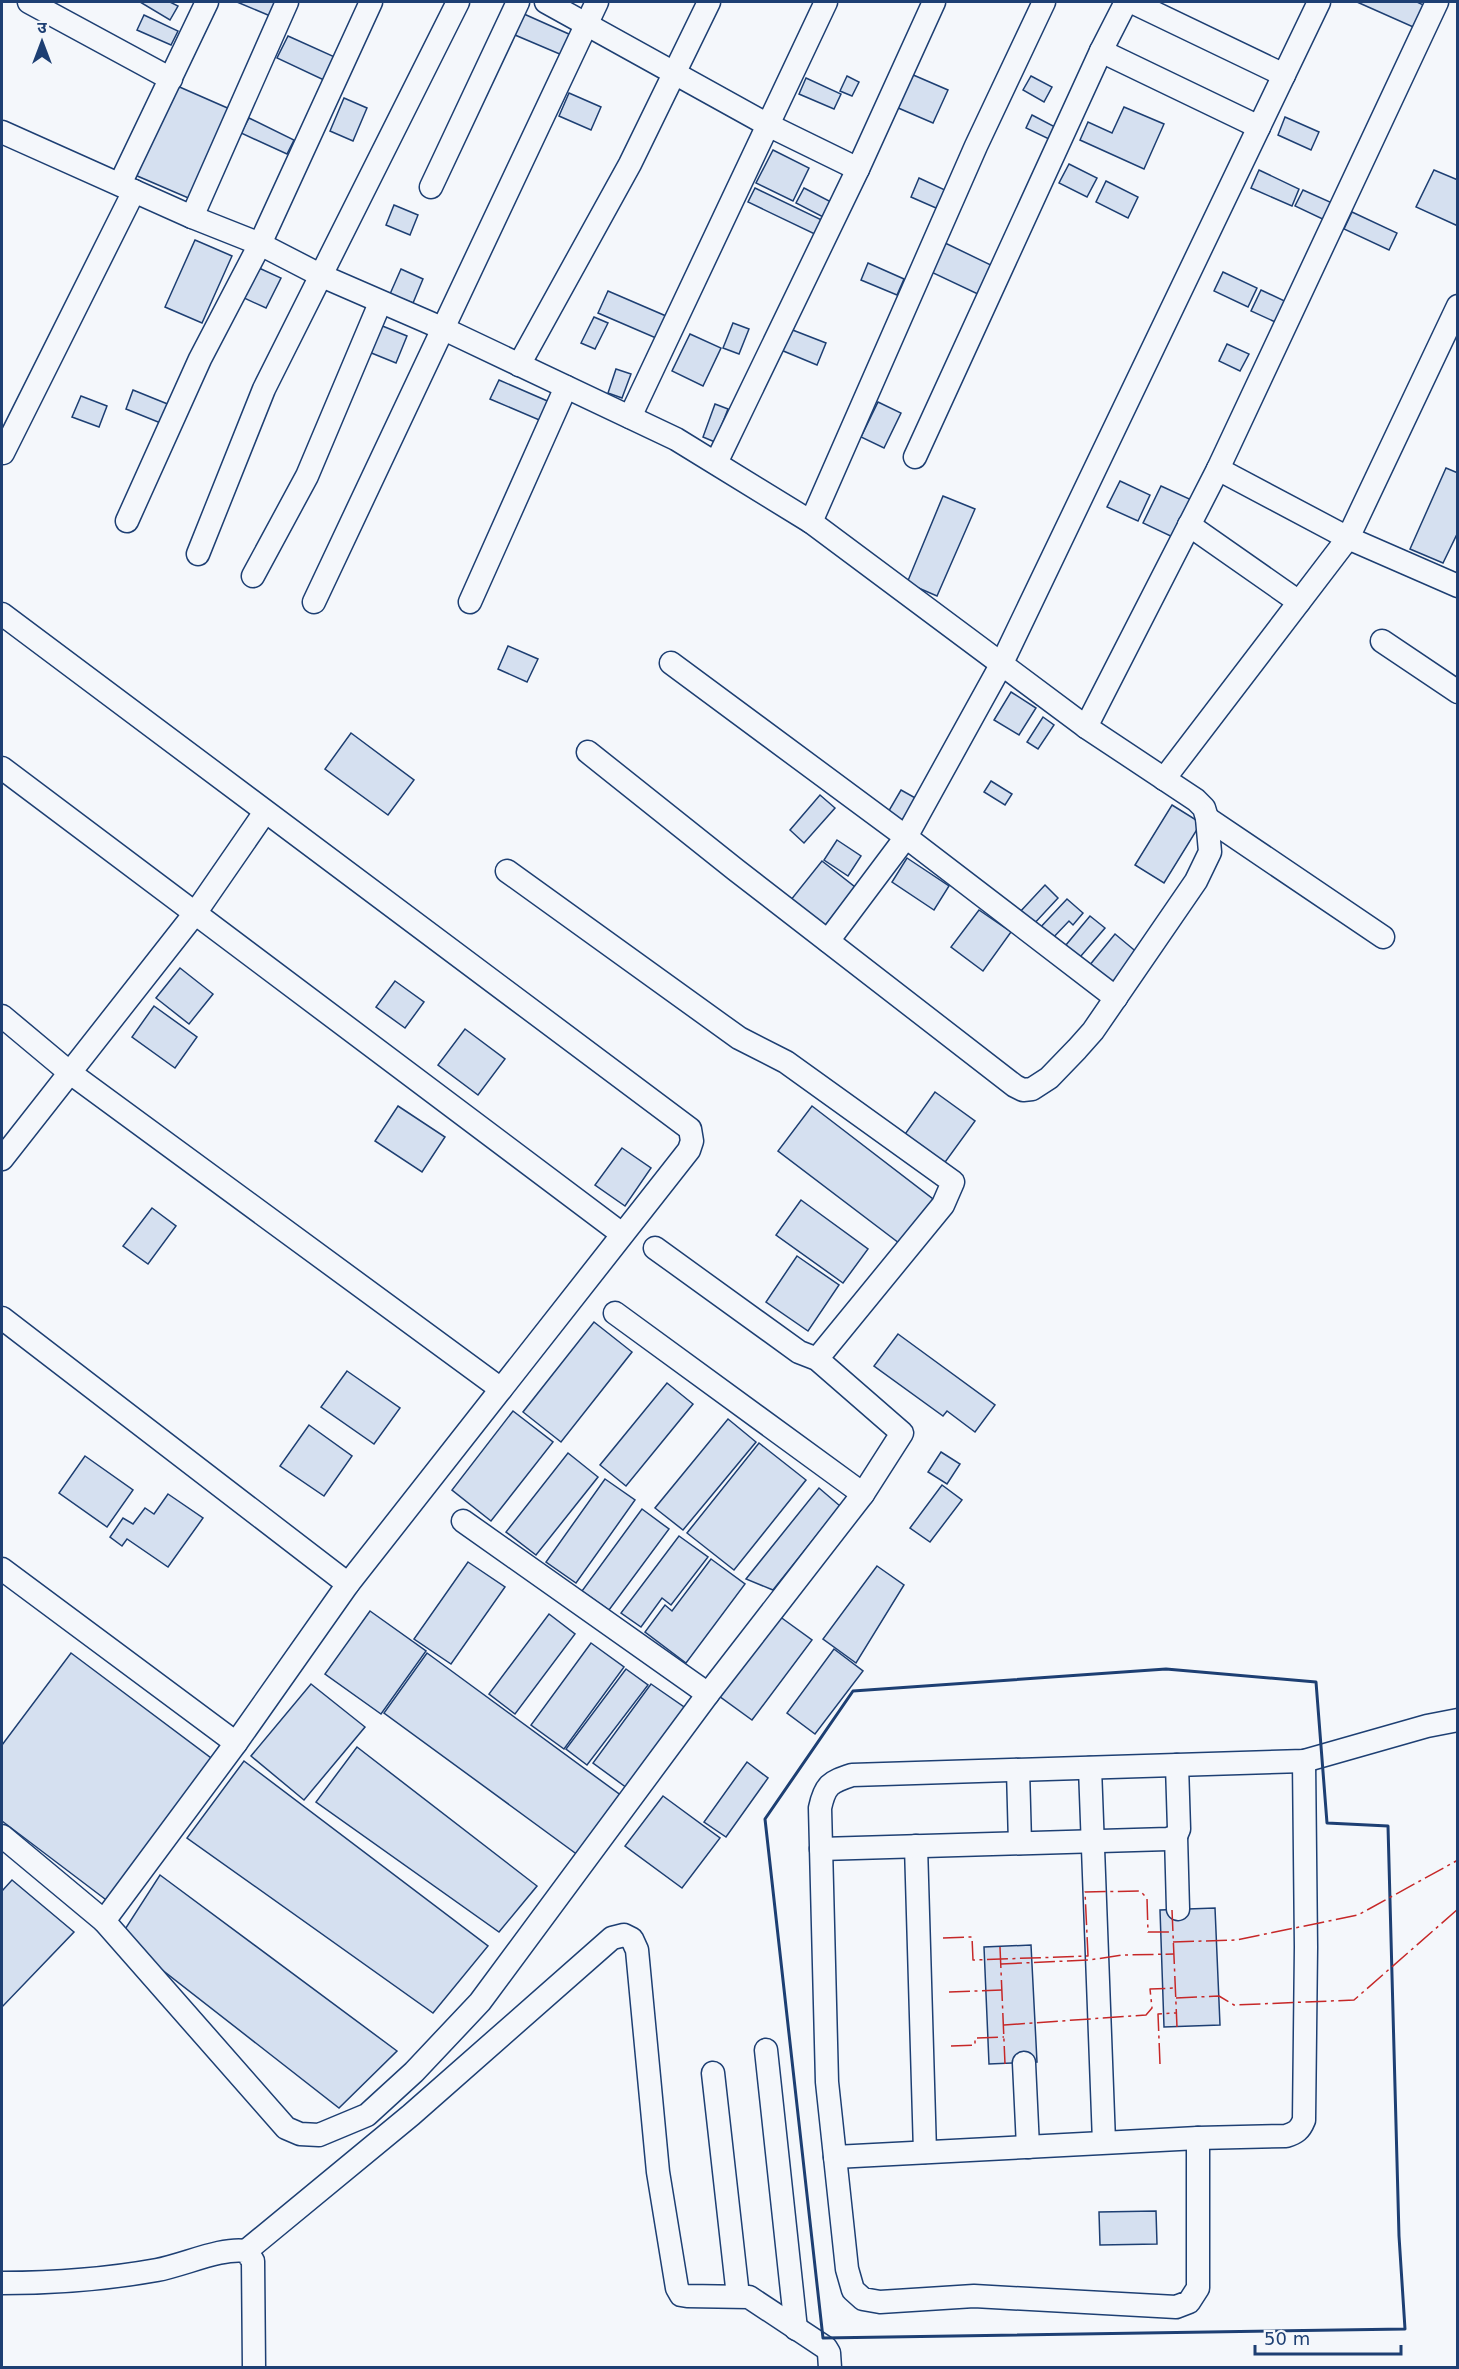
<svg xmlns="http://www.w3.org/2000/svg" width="1459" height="2369" font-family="'DejaVu Sans','Noto Sans Devanagari',sans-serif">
	<rect width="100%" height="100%" fill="#f4f7fb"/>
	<g fill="#d5e0f0" stroke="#1d3f73" stroke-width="1.5">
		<path d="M 140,2 L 170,2 L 178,6 L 170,20 Z"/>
		<path d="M 237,2 L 282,2 L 275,18 Z"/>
		<path d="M 1357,2 L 1417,2 L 1430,8 L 1420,30 Z"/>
		<path d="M 524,14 L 571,35 L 562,55 L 515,35 Z"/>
		<path d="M 144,15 L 178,31 L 171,45 L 137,30 Z"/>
		<path d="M 288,36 L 337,58 L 326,81 L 277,58 Z"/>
		<path d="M 911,74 L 948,90 L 933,123 L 896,107 Z"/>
		<path d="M 847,76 L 859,82 L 852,96 L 840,91 Z"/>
		<path d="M 1031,76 L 1052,87 L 1044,102 L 1023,90 Z"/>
		<path d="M 806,78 L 841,94 L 834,109 L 799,94 Z"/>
		<path d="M 175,85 L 232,110 L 193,200 L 135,175 Z"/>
		<path d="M 569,93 L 601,107 L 591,130 L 559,116 Z"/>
		<path d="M 344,98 L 367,108 L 353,141 L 330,131 Z"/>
		<path d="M 1124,107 L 1164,124 L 1144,169 L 1080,140 L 1088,122 L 1112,133 Z"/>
		<path d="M 1032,115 L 1057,128 L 1051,140 L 1026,128 Z"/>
		<path d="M 1285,117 L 1319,132 L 1311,150 L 1278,135 Z"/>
		<path d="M 249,118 L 294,140 L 287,154 L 241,133 Z"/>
		<path d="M 773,150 L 809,168 L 793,201 L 756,183 Z"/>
		<path d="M 1069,164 L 1097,178 L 1087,197 L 1059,183 Z"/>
		<path d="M 1259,170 L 1299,189 L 1292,206 L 1251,188 Z"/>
		<path d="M 1434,170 L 1458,180 L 1458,226 L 1416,207 Z"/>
		<path d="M 919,178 L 945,190 L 936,208 L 911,197 Z"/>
		<path d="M 1106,181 L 1138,197 L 1128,218 L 1096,202 Z"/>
		<path d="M 755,188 L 828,223 L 821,237 L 748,202 Z"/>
		<path d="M 804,188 L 835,204 L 827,219 L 796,203 Z"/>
		<path d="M 1303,190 L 1339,206 L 1331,223 L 1295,206 Z"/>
		<path d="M 394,205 L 418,215 L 410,235 L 386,225 Z"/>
		<path d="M 1352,212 L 1397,233 L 1389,250 L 1344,229 Z"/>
		<path d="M 195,240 L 232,256 L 202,323 L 165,307 Z"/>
		<path d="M 943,242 L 995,267 L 982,296 L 929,271 Z"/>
		<path d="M 868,263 L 904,279 L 897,295 L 861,280 Z"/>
		<path d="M 259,268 L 281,278 L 266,308 L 244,298 Z"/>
		<path d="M 401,269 L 423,279 L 413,303 L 390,294 Z"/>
		<path d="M 1223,272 L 1257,288 L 1248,307 L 1214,291 Z"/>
		<path d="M 1261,290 L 1291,304 L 1282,325 L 1251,311 Z"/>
		<path d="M 608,291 L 666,316 L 656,338 L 598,313 Z"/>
		<path d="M 594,317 L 608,323 L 595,349 L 581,343 Z"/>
		<path d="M 733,323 L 749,329 L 739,354 L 723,348 Z"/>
		<path d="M 380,325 L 407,336 L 396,363 L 369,352 Z"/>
		<path d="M 790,329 L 826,343 L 817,365 L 781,350 Z"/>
		<path d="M 690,334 L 721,348 L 703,386 L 672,371 Z"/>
		<path d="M 1227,344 L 1249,354 L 1240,371 L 1219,361 Z"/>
		<path d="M 616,369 L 631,374 L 622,398 L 608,393 Z"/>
		<path d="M 499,380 L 552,403 L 544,422 L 490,399 Z"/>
		<path d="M 133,390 L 175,407 L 168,426 L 126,409 Z"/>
		<path d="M 81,396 L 107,406 L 99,427 L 72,417 Z"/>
		<path d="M 878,402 L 901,413 L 884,448 L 861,437 Z"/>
		<path d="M 715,404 L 728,409 L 715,442 L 703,437 Z"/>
		<path d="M 1446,468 L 1458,473 L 1458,532 L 1443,563 L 1410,549 Z"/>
		<path d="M 1120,481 L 1150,495 L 1138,521 L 1107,507 Z"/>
		<path d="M 1161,486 L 1196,502 L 1179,540 L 1143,523 Z"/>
		<path d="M 943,496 L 975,509 L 937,596 L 907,583 Z"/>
		<path d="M 508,646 L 538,659 L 527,682 L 498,669 Z"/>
		<path d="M 1011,692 L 1036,708 L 1019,735 L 994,720 Z"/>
		<path d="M 1043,717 L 1054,725 L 1038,749 L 1027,742 Z"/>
		<path d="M 351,733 L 414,780 L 388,815 L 325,769 Z"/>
		<path d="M 991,781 L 1012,794 L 1005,805 L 984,792 Z"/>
		<path d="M 901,790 L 919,800 L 904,825 L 887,814 Z"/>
		<path d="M 820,795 L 835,808 L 804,843 L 790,830 Z"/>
		<path d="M 1172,805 L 1201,823 L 1164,883 L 1135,865 Z"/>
		<path d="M 837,840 L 861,856 L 848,876 L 824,860 Z"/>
		<path d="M 907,858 L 949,886 L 934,910 L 892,882 Z"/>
		<path d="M 822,861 L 855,887 L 824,927 L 790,901 Z"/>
		<path d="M 1045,885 L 1058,898 L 1032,926 L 1019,913 Z"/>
		<path d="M 1067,899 L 1083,913 L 1073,925 L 1069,921 L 1049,942 L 1037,931 Z"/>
		<path d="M 979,910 L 1011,932 L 983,971 L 951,947 Z"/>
		<path d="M 1090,916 L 1105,928 L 1075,963 L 1061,951 Z"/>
		<path d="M 1115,934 L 1139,954 L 1113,985 L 1089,966 Z"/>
		<path d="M 180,968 L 213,994 L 189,1024 L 156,998 Z"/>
		<path d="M 395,981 L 424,1002 L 405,1028 L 376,1007 Z"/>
		<path d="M 154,1006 L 197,1037 L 175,1068 L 132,1037 Z"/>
		<path d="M 465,1029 L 505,1059 L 478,1095 L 438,1065 Z"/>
		<path d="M 935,1092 L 975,1121 L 943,1165 L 903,1137 Z"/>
		<path d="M 398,1106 L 445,1137 L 422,1172 L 375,1141 Z"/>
		<path d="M 812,1106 L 933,1199 L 899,1243 L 778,1151 Z"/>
		<path d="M 622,1148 L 651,1168 L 625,1206 L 595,1185 Z"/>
		<path d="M 801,1200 L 868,1249 L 843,1283 L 776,1235 Z"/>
		<path d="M 152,1208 L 176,1226 L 148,1264 L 123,1246 Z"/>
		<path d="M 797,1256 L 839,1285 L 808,1331 L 766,1302 Z"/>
		<path d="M 594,1322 L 632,1352 L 561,1442 L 523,1412 Z"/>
		<path d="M 898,1334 L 995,1405 L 975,1432 L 947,1411 L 943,1416 L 874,1366 Z"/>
		<path d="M 347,1371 L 400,1408 L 374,1444 L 321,1407 Z"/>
		<path d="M 667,1383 L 693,1404 L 626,1486 L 600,1465 Z"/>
		<path d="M 513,1411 L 553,1442 L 491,1521 L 452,1490 Z"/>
		<path d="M 728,1419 L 756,1442 L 683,1530 L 655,1508 Z"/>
		<path d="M 309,1425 L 352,1456 L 324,1496 L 280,1466 Z"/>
		<path d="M 759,1443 L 806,1480 L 734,1570 L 687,1533 Z"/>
		<path d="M 941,1452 L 960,1464 L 947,1484 L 928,1472 Z"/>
		<path d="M 568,1453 L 598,1477 L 536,1555 L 506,1532 Z"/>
		<path d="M 85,1456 L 133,1490 L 107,1527 L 59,1493 Z"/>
		<path d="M 605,1479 L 635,1500 L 576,1583 L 546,1562 Z"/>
		<path d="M 942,1485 L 962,1500 L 930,1542 L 910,1528 Z"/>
		<path d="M 819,1488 L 840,1506 L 773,1590 L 746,1579 Z"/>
		<path d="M 168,1494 L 203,1518 L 168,1567 L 127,1539 L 122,1546 L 110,1537 L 123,1518 L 133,1524 L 145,1508 L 154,1514 Z"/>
		<path d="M 642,1509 L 669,1529 L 609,1610 L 582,1591 Z"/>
		<path d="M 679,1536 L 708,1557 L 671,1605 L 662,1598 L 641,1627 L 621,1613 Z"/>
		<path d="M 711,1559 L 745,1584 L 686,1663 L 645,1632 L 665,1605 L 672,1611 Z"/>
		<path d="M 468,1562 L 505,1587 L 451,1664 L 414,1639 Z"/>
		<path d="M 877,1566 L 904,1585 L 856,1663 L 823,1639 Z"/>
		<path d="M 370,1611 L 426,1651 L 381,1714 L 325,1674 Z"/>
		<path d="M 549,1614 L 575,1634 L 515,1714 L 489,1694 Z"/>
		<path d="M 779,1616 L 812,1640 L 752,1720 L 719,1696 Z"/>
		<path d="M 591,1643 L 624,1667 L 564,1749 L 531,1725 Z"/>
		<path d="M 834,1649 L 863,1671 L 815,1734 L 787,1713 Z"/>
		<path d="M 71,1653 L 215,1761 L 109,1902 L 2,1821 L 2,1745 Z"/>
		<path d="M 427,1653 L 626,1799 L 582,1858 L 384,1713 Z"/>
		<path d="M 626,1669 L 648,1685 L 587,1765 L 566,1749 Z"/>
		<path d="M 311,1684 L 365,1727 L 304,1800 L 251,1756 Z"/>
		<path d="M 651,1684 L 687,1709 L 627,1788 L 593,1763 Z"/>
		<path d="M 357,1747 L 537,1886 L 499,1932 L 316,1802 Z"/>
		<path d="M 244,1761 L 488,1946 L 433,2013 L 187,1838 Z"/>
		<path d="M 747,1762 L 768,1778 L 726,1837 L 704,1822 Z"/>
		<path d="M 663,1796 L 720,1838 L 682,1888 L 625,1846 Z"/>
		<path d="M 160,1875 L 397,2051 L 339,2108 L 120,1937 Z"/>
		<path d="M 12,1880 L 74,1932 L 2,2007 L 2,1891 Z"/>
		<path d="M 1215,1908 L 1220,2025 L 1164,2027 L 1160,1910 Z"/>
		<path d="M 1031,1945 L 1037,2062 L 989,2064 L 984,1947 Z"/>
		<path d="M 1156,2211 L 1157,2244 L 1100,2245 L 1099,2212 Z"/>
	</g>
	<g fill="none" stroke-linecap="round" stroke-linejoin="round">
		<g stroke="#1d3f73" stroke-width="25">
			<g id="minor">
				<path d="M 29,2 L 171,79"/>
				<path d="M 546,2 L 768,125 L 858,169"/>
				<path d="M 1132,2 L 1284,75"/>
				<path d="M 1101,51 L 1259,127"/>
				<path d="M 2,132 L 192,217 L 260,244 L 322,276 L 444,329 L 676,439 L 811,522 L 1086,727 L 1196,800 L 1204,808 L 1207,818 L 1210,852 L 1196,881 L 1093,1031 L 1077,1049 L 1049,1078 L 1032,1089 L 1023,1090 L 1015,1086 L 736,870 L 588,752"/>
				<path d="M 120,184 L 207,2"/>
				<path d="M 431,187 L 518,2"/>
				<path d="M 192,217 L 287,2"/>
				<path d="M 519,365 L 630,164 L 709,2"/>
				<path d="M 630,417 L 826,2"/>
				<path d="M 3,453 L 134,191"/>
				<path d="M 915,457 L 1101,51 L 1126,2"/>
				<path d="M 716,463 L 858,169 L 934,2"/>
				<path d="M 1218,469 L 1348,538 L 1458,586"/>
				<path d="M 127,521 L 200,359 L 260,244 L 371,2"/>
				<path d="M 811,522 L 976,146 L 1044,2"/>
				<path d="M 1189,525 L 1299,602"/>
				<path d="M 198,554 L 264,389 L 458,2"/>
				<path d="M 253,576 L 307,476 L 380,303"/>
				<path d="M 314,602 L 597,2"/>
				<path d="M 470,602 L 566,387"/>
				<path d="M 2,614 L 690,1129 L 692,1141 L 689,1150 L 348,1584 L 236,1743 L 104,1921 L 2,1836"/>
				<path d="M 1382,641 L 1458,692"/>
				<path d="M 671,663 L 906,837 L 1116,998"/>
				<path d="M 1086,727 L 1218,469 L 1437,2"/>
				<path d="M 2,768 L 622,1234"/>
				<path d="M 1164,779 L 1348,538 L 1458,306"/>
				<path d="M 1207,818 L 1383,937"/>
				<path d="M 507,871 L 739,1038 L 786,1062 L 953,1182 L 943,1205 L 817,1359"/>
				<path d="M 828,941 L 906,837 L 1001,665 L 1319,2"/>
				<path d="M 2,1016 L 69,1072 L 501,1389"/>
				<path d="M 2,1159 L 196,912 L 265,812"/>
				<path d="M 615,1313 L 863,1494"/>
				<path d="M 2,1318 L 348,1584"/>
				<path d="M 463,1521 L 708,1694"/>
				<path d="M 2,1569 L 236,1743"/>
				<path d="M 1090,1768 L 1104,2142"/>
				<path d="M 1018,1770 L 1020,1843"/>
				<path d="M 1176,1836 L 1178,1909"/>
				<path d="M 916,1846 L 925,2152"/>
				<path d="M 821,1849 L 1168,1839 L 1176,1836 L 1179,1829 L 1177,1765"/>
				<path d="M 104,1921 L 286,2128 L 300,2134 L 319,2135 L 367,2115 L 414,2072 L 480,2002 L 708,1694 L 863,1494 L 902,1433 L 817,1359 L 799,1352 L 655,1248"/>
				<path d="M 766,2050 L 796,2329"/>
				<path d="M 1024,2063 L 1028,2147"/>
				<path d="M 713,2073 L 738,2296"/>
				<path d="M 1198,2138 L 1198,2288 L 1189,2302 L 1176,2307 L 974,2296 L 880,2302 L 863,2299 L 853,2290 L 847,2269 L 827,2082 L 820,1808 C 825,1785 830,1782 852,1775 L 1304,1761 L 1427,1726 L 1458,1720"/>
				<path d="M 835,2157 L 1198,2138 L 1286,2136 C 1296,2133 1300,2130 1304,2120 L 1306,1947 L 1304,1761"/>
				<path d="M 246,2251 L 411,2115 L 612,1938 L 624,1935 L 632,1939 L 637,1950 L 658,2172 L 677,2288 L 681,2295 L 687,2296 L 749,2297 L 826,2348 L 829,2353 L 830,2368"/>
				<path d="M 2,2283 C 53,2283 107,2279 157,2270 C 184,2265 222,2247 246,2251 L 253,2261 L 254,2368"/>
			</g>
		</g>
		<use href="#minor" stroke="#f4f7fb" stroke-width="22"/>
		<path stroke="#1d3f73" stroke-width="3" d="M 1166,1669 L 1316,1682 L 1327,1823 L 1388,1826 L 1399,2236 L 1405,2329 L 823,2338 L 765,1819 L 853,1691 Z"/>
		<g stroke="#c62828" stroke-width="1.5" stroke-dasharray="21 4.5 3 4.5" stroke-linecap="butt">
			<path d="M 1172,1910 L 1177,2027"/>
			<path d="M 943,1938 L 972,1937 L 973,1960 L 1088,1956 L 1085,1892 L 1140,1891 L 1147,1898 L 1148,1932 L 1173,1932"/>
			<path d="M 1173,1942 L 1236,1940 L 1358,1915 L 1458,1860"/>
			<path d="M 1000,1947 L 1005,2064"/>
			<path d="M 1001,1964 L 1089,1960 L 1123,1955 L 1174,1954"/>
			<path d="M 949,1992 L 1002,1990"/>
			<path d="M 1176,1998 L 1219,1996 L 1234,2005 L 1354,2000 L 1458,1909"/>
			<path d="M 1004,2025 L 1146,2015 L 1152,2008 L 1150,1989 L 1175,1988"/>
			<path d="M 951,2046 L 975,2045 L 975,2038 L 1004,2037"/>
			<path d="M 1160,2064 L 1158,2014 L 1176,2013"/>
		</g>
	</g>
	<rect width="1459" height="2369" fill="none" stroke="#1d3f73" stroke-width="6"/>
	<g transform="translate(42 42)" stroke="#f4f7fb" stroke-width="4.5" paint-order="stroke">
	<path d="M0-4.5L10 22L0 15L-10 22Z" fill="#1d3f73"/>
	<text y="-9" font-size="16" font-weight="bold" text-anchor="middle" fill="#1d3f73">उ</text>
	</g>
	<path d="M1255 2345v9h146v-9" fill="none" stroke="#1d3f73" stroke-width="3"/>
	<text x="1264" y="2345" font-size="18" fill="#1d3f73" stroke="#f4f7fb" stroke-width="4.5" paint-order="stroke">50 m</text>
</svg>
